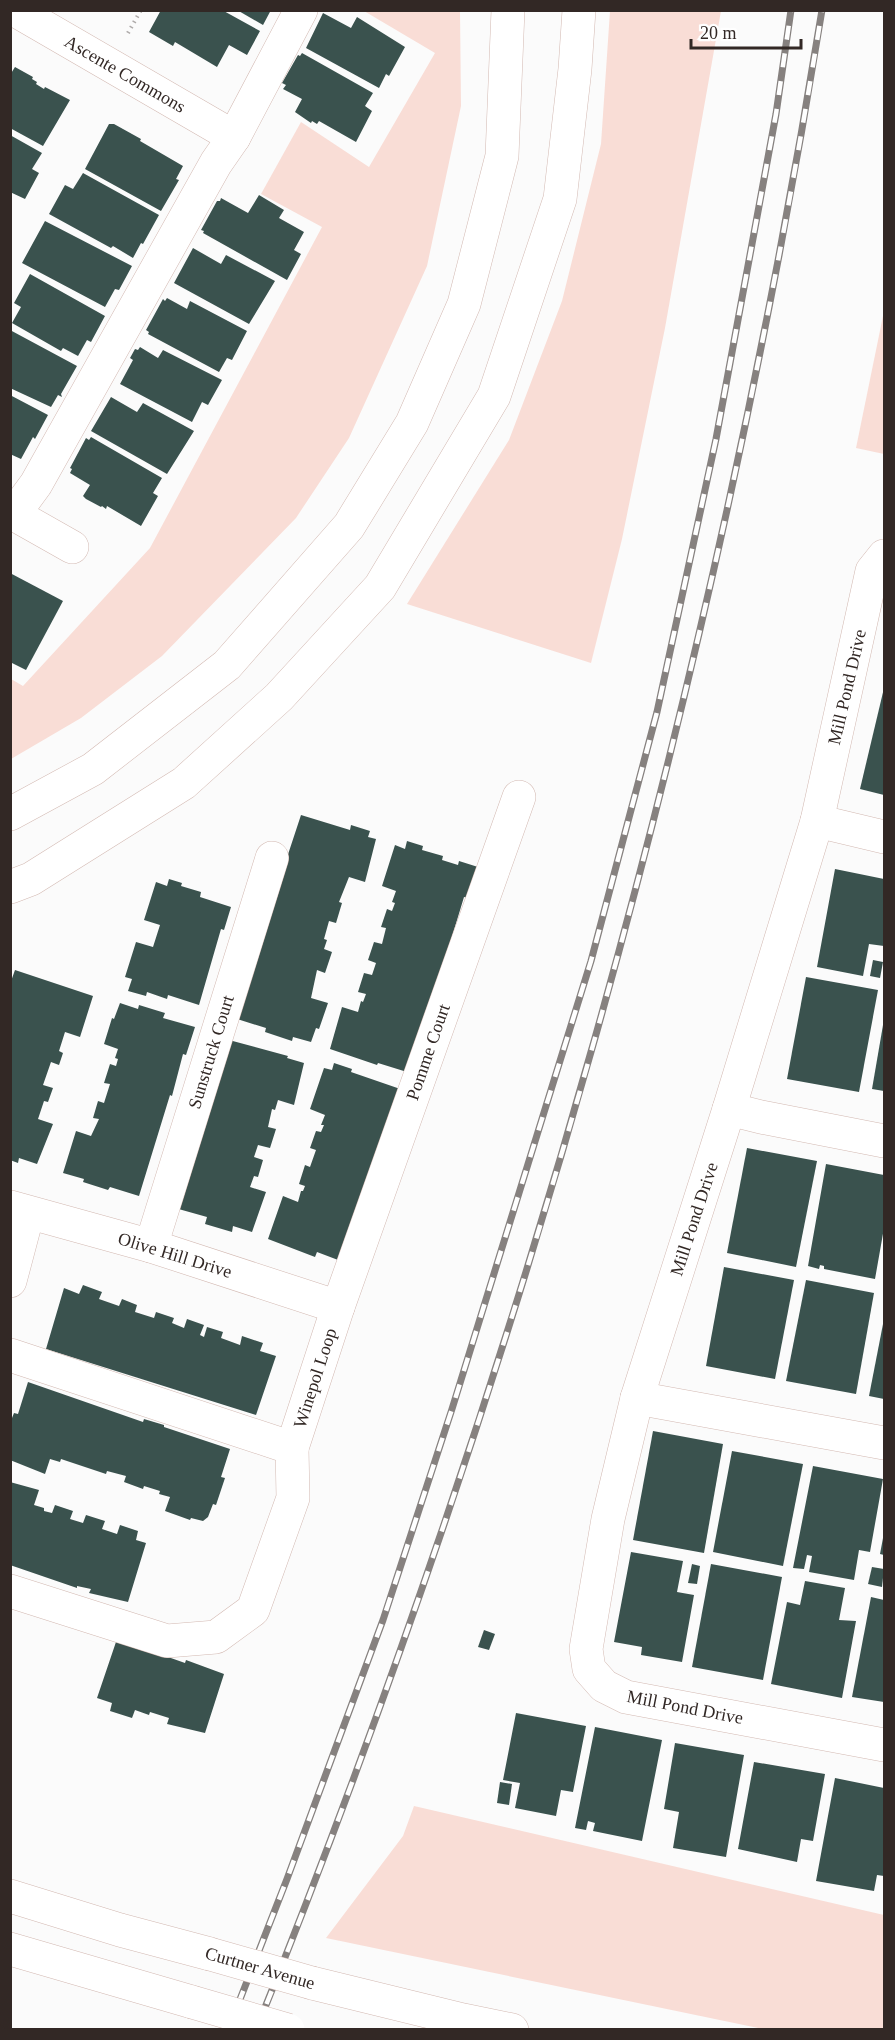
<svg xmlns="http://www.w3.org/2000/svg" width="895" height="2040" font-family="Georgia,serif">
	<rect width="100%" height="100%" fill="#fbfbfb"/>
	<g fill="#f9ddd6">
		<path d="M 364,11 L 460,11 L 461,106 L 427,266 L 349,438 L 296,518 L 162,656 L 81,718 L 11,759 L 11,679 L 23,686 L 150,548 L 322,227 L 261,194 L 301,122 L 369,167 L 435,53 Z"/>
		<path d="M 610,11 L 721,11 L 665,328 L 622,539 L 591,663 L 407,604 L 509,440 L 562,301 L 601,144 Z"/>
		<path d="M 884,311 L 884,454 L 856,448 Z"/>
		<path d="M 414,1806 L 884,1915 L 884,2029 L 763,2029 L 326,1938 L 403,1836 Z"/>
	</g>
	<g fill="#3a524e">
		<path d="M 161,10 L 222,10 L 260,31 L 247,55 L 229,45 L 217,67 L 175,42 L 173,46 L 149,32 Z"/>
		<path d="M 237,10 L 271,10 L 263,25 Z"/>
		<path d="M 323,13 L 351,28 L 357,17 L 405,47 L 389,76 L 386,74 L 379,88 L 306,48 Z"/>
		<path d="M 302,53 L 373,93 L 365,106 L 372,111 L 356,142 L 319,121 L 317,124 L 312,121 L 311,123 L 295,112 L 302,99 L 283,89 L 286,85 L 282,83 L 298,55 L 300,56 Z"/>
		<path d="M 15,67 L 33,77 L 32,79 L 37,82 L 36,84 L 44,89 L 45,87 L 70,100 L 43,146 L 10,128 L 10,75 Z"/>
		<path d="M 109,124 L 114,124 L 141,139 L 140,141 L 183,166 L 176,179 L 179,180 L 161,211 L 85,169 Z"/>
		<path d="M 10,135 L 42,153 L 32,169 L 39,173 L 25,199 L 10,192 Z"/>
		<path d="M 83,173 L 159,215 L 143,244 L 141,243 L 133,258 L 113,246 L 111,248 L 49,214 L 65,185 L 73,189 Z"/>
		<path d="M 259,195 L 284,210 L 279,218 L 304,232 L 294,250 L 301,254 L 287,280 L 203,233 L 204,231 L 201,230 L 217,201 L 220,201 L 221,198 L 248,213 Z"/>
		<path d="M 45,221 L 132,266 L 119,290 L 115,289 L 105,307 L 22,263 Z"/>
		<path d="M 193,248 L 221,264 L 226,255 L 275,281 L 249,324 L 174,283 Z"/>
		<path d="M 30,274 L 105,316 L 91,342 L 87,340 L 78,356 L 63,348 L 61,351 L 12,323 L 21,307 L 14,303 Z"/>
		<path d="M 167,298 L 187,309 L 190,301 L 247,331 L 232,360 L 227,358 L 219,372 L 148,334 L 149,332 L 146,330 L 163,299 L 165,301 Z"/>
		<path d="M 10,330 L 77,366 L 61,394 L 62,397 L 58,395 L 51,407 L 10,388 Z"/>
		<path d="M 140,347 L 158,358 L 163,350 L 222,380 L 208,405 L 202,402 L 192,422 L 120,384 L 133,360 L 130,358 L 135,349 L 138,350 Z"/>
		<path d="M 10,395 L 48,415 L 35,439 L 33,437 L 21,459 L 10,454 Z"/>
		<path d="M 111,397 L 137,412 L 143,403 L 194,431 L 167,474 L 91,431 Z"/>
		<path d="M 91,437 L 162,478 L 153,493 L 158,496 L 141,526 L 107,506 L 106,509 L 102,506 L 101,507 L 86,499 L 83,496 L 90,485 L 70,473 L 72,469 L 70,468 L 86,438 L 89,440 Z"/>
		<path d="M 10,573 L 63,601 L 26,670 L 10,662 Z"/>
		<path d="M 884,688 L 884,795 L 860,789 Z"/>
		<path d="M 301,815 L 350,830 L 351,825 L 370,831 L 368,837 L 376,839 L 365,882 L 349,877 L 339,902 L 342,903 L 336,923 L 329,921 L 324,939 L 327,940 L 324,949 L 332,952 L 325,973 L 317,970 L 311,998 L 328,1003 L 319,1029 L 316,1028 L 311,1042 L 293,1037 L 292,1041 L 265,1032 L 266,1028 L 234,1018 Z"/>
		<path d="M 407,841 L 423,846 L 422,850 L 443,856 L 442,860 L 458,865 L 459,861 L 478,867 L 469,898 L 464,897 L 431,1006 L 407,1072 L 378,1063 L 377,1065 L 330,1049 L 342,1007 L 358,1012 L 361,1001 L 363,1002 L 366,994 L 358,992 L 364,973 L 372,975 L 376,963 L 368,960 L 374,942 L 382,944 L 386,928 L 381,927 L 387,909 L 392,911 L 395,903 L 392,902 L 396,891 L 382,886 L 395,845 L 405,849 Z"/>
		<path d="M 835,869 L 884,879 L 884,946 L 869,944 L 863,976 L 817,967 Z"/>
		<path d="M 169,879 L 182,883 L 181,886 L 201,892 L 200,897 L 231,907 L 224,930 L 221,929 L 199,1005 L 168,995 L 167,999 L 147,992 L 146,996 L 128,991 L 132,979 L 125,977 L 136,942 L 153,947 L 160,925 L 144,920 L 156,882 L 167,886 Z"/>
		<path d="M 873,960 L 883,962 L 880,978 L 870,976 Z"/>
		<path d="M 15,970 L 93,996 L 80,1037 L 65,1032 L 59,1051 L 63,1053 L 59,1065 L 51,1062 L 43,1085 L 53,1088 L 48,1102 L 44,1101 L 38,1119 L 53,1124 L 37,1164 L 19,1158 L 18,1163 L 10,1160 L 10,984 Z"/>
		<path d="M 806,977 L 878,990 L 859,1092 L 787,1079 Z"/>
		<path d="M 120,1003 L 138,1009 L 139,1005 L 165,1013 L 163,1018 L 195,1027 L 186,1055 L 183,1054 L 172,1096 L 170,1095 L 139,1196 L 110,1187 L 108,1190 L 83,1182 L 84,1179 L 63,1173 L 76,1131 L 91,1136 L 99,1119 L 93,1118 L 98,1101 L 104,1103 L 110,1084 L 104,1083 L 110,1064 L 116,1066 L 118,1059 L 115,1058 L 118,1049 L 104,1044 L 112,1018 L 114,1019 Z"/>
		<path d="M 883,1025 L 884,1025 L 884,1091 L 872,1089 Z"/>
		<path d="M 229,1040 L 288,1056 L 287,1058 L 304,1063 L 294,1105 L 278,1100 L 275,1110 L 272,1109 L 268,1127 L 276,1129 L 270,1148 L 258,1145 L 254,1157 L 263,1160 L 258,1177 L 254,1176 L 250,1187 L 266,1192 L 252,1232 L 233,1226 L 232,1232 L 205,1224 L 207,1217 L 175,1208 L 183,1181 L 188,1182 Z"/>
		<path d="M 334,1063 L 352,1069 L 351,1072 L 409,1092 L 346,1263 L 317,1252 L 315,1257 L 268,1239 L 283,1196 L 298,1202 L 301,1191 L 303,1191 L 305,1186 L 299,1184 L 305,1165 L 310,1167 L 316,1150 L 310,1148 L 316,1131 L 321,1132 L 324,1125 L 321,1125 L 325,1115 L 310,1109 L 324,1068 L 332,1070 Z"/>
		<path d="M 747,1148 L 817,1161 L 796,1267 L 727,1253 Z"/>
		<path d="M 826,1164 L 884,1175 L 884,1228 L 875,1279 L 824,1269 L 824,1266 L 820,1265 L 819,1269 L 808,1266 Z"/>
		<path d="M 724,1267 L 794,1280 L 775,1379 L 706,1366 Z"/>
		<path d="M 806,1280 L 874,1293 L 856,1394 L 786,1381 Z"/>
		<path d="M 83,1285 L 102,1292 L 99,1299 L 119,1306 L 122,1299 L 137,1305 L 135,1312 L 154,1318 L 156,1312 L 174,1318 L 172,1323 L 184,1328 L 187,1319 L 204,1325 L 200,1335 L 204,1337 L 207,1327 L 223,1332 L 221,1338 L 240,1345 L 242,1336 L 263,1343 L 260,1351 L 276,1356 L 256,1415 L 46,1349 L 64,1288 L 79,1294 Z"/>
		<path d="M 883,1324 L 884,1324 L 884,1399 L 869,1396 Z"/>
		<path d="M 28,1382 L 143,1422 L 144,1419 L 164,1425 L 164,1427 L 230,1449 L 221,1477 L 225,1478 L 216,1505 L 213,1504 L 208,1517 L 203,1521 L 191,1518 L 190,1520 L 165,1511 L 170,1497 L 159,1494 L 160,1491 L 144,1486 L 143,1489 L 124,1482 L 126,1476 L 107,1471 L 106,1474 L 61,1459 L 60,1462 L 50,1459 L 45,1474 L 10,1460 L 10,1423 L 14,1413 L 18,1414 Z"/>
		<path d="M 653,1431 L 723,1444 L 704,1553 L 633,1540 Z"/>
		<path d="M 732,1451 L 803,1464 L 783,1566 L 713,1552 Z"/>
		<path d="M 813,1466 L 883,1479 L 870,1552 L 859,1550 L 854,1580 L 809,1572 L 812,1556 L 807,1555 L 804,1569 L 793,1568 Z"/>
		<path d="M 10,1482 L 39,1490 L 34,1505 L 44,1508 L 44,1511 L 52,1513 L 55,1505 L 73,1511 L 70,1519 L 83,1523 L 86,1515 L 105,1521 L 102,1529 L 117,1534 L 120,1525 L 138,1531 L 136,1540 L 146,1543 L 128,1602 L 89,1593 L 91,1589 L 77,1586 L 77,1588 L 10,1565 Z"/>
		<path d="M 883,1538 L 884,1538 L 884,1555 L 880,1554 Z"/>
		<path d="M 631,1552 L 683,1561 L 677,1592 L 694,1595 L 682,1662 L 641,1655 L 642,1647 L 614,1642 Z"/>
		<path d="M 692,1564 L 700,1566 L 697,1584 L 688,1583 Z"/>
		<path d="M 711,1564 L 782,1577 L 763,1680 L 692,1667 Z"/>
		<path d="M 872,1567 L 884,1569 L 882,1587 L 868,1584 Z"/>
		<path d="M 805,1581 L 845,1588 L 839,1620 L 856,1621 L 842,1698 L 771,1684 L 787,1602 L 800,1605 Z"/>
		<path d="M 871,1597 L 884,1600 L 884,1702 L 852,1697 Z"/>
		<path d="M 484,1630 L 495,1634 L 489,1650 L 478,1647 Z"/>
		<path d="M 117,1639 L 185,1663 L 186,1660 L 224,1674 L 205,1733 L 167,1724 L 169,1718 L 150,1712 L 149,1715 L 135,1710 L 132,1718 L 110,1711 L 112,1703 L 97,1698 Z"/>
		<path d="M 516,1713 L 586,1726 L 573,1792 L 561,1790 L 556,1816 L 515,1808 L 520,1783 L 503,1780 Z"/>
		<path d="M 595,1727 L 662,1740 L 642,1841 L 593,1831 L 595,1823 L 588,1821 L 586,1830 L 575,1828 Z"/>
		<path d="M 675,1743 L 744,1755 L 726,1857 L 673,1848 L 679,1812 L 664,1809 Z"/>
		<path d="M 754,1762 L 825,1774 L 813,1841 L 801,1839 L 797,1862 L 738,1849 Z"/>
		<path d="M 835,1778 L 884,1788 L 884,1876 L 877,1875 L 874,1891 L 816,1881 Z"/>
		<path d="M 500,1782 L 512,1784 L 509,1805 L 497,1803 Z"/>
	</g>
	<g fill="none" stroke-linecap="round" stroke-linejoin="round">
		<g stroke="#d3b9b2" stroke-width="34">
			<g id="minor">
				<path d="M 15,10 L 234,137"/>
				<path d="M 10,512 L 72,547"/>
				<path d="M 14,514 L 36,484 L 216,163 L 234,137 L 301,10"/>
				<path d="M 884,556 L 872,571 L 817,821 L 729,1109 L 637,1398 L 608,1519 L 586,1649 L 589,1669 L 604,1686 L 626,1697 L 884,1745"/>
				<path d="M 10,814 L 93,769 L 227,665 L 349,526 L 412,423 L 464,304 L 502,156 L 508,10"/>
				<path d="M 817,821 L 884,837"/>
				<path d="M 10,887 L 31,879 L 184,783 L 279,697 L 380,587 L 494,396 L 560,199 L 575,69 L 579,10"/>
				<path d="M 729,1109 L 761,1117 L 884,1141"/>
				<path d="M 10,1207 L 151,1246 L 338,1307"/>
				<path d="M 151,1246 L 272,858"/>
				<path d="M 10,1281 L 28,1213"/>
				<path d="M 10,1355 L 292,1448 L 293,1498 L 253,1610 L 216,1637 L 167,1641 L 10,1591"/>
				<path d="M 637,1398 L 884,1443"/>
				<path d="M 292,1448 L 338,1307 L 519,797"/>
			</g>
		</g>
		<g stroke="#d3b9b2" stroke-width="34">
			<g id="major">
				<path d="M 10,1896 L 120,1930 L 210,1954"/>
				<path d="M 10,1949 L 192,2002"/>
				<path d="M 312,1983 L 463,2020 L 512,2030"/>
			</g>
		</g>
		<path stroke="#aeaaa9" stroke-width="4" stroke-dasharray="1.5 4.5" stroke-linecap="butt" d="M 128,33 L 141,10"/>
		<use href="#minor" stroke="#fff" stroke-width="33"/>
		<use href="#major" stroke="#fff" stroke-width="33"/>
		<g stroke="#86817f" stroke-width="7">
			<g id="rail">
				<path d="M 228,2030 L 287,1879 L 383,1620 L 452,1409 L 591,961 L 657,712 L 716,439 L 776,114 L 791,10"/>
				<path d="M 256,2030 C 518,1382 711,700 822,10"/>
			</g>
		</g>
		<use href="#rail" stroke="#fff" stroke-width="4.5" stroke-dasharray="14" stroke-linecap="butt"/>
		<g stroke="#d3b9b2" stroke-width="34" stroke-linecap="butt">
			<g id="major-bridge">
				<path d="M 210,1954 L 312,1983"/>
				<path d="M 192,2002 L 288,2030"/>
			</g>
		</g>
		<use href="#major-bridge" stroke="#fff" stroke-width="33"/>
	</g>
	<g text-anchor="middle" stroke-width="6" stroke-linejoin="round" paint-order="stroke">
		<g font-size="18" fill="#322825" stroke="#fff">
			<text transform="translate(125 74) rotate(30)" y="6">Ascente Commons</text>
			<text transform="translate(847 687) rotate(-77)" y="6">Mill Pond Drive</text>
			<text transform="translate(211 1052) rotate(-73)" y="6">Sunstruck Court</text>
			<text transform="translate(428 1052) rotate(-71)" y="6">Pomme Court</text>
			<text transform="translate(694 1219) rotate(-72)" y="6">Mill Pond Drive</text>
			<text transform="translate(175 1255) rotate(17)" y="6">Olive Hill Drive</text>
			<text transform="translate(315 1378) rotate(-72)" y="6">Winepol Loop</text>
			<text transform="translate(685 1707) rotate(11)" y="6">Mill Pond Drive</text>
			<text transform="translate(260 1968) rotate(16)" y="6">Curtner Avenue</text>
		</g>
	</g>
	<rect width="895" height="2040" fill="none" stroke="#322825" stroke-width="24"/>
	<path d="M691 39v9h110v-9" fill="none" stroke="#322825" stroke-width="3"/>
	<text x="700" y="39" font-size="18" fill="#322825" stroke="#ffffff" stroke-width="4.5" paint-order="stroke">20 m</text>
</svg>
